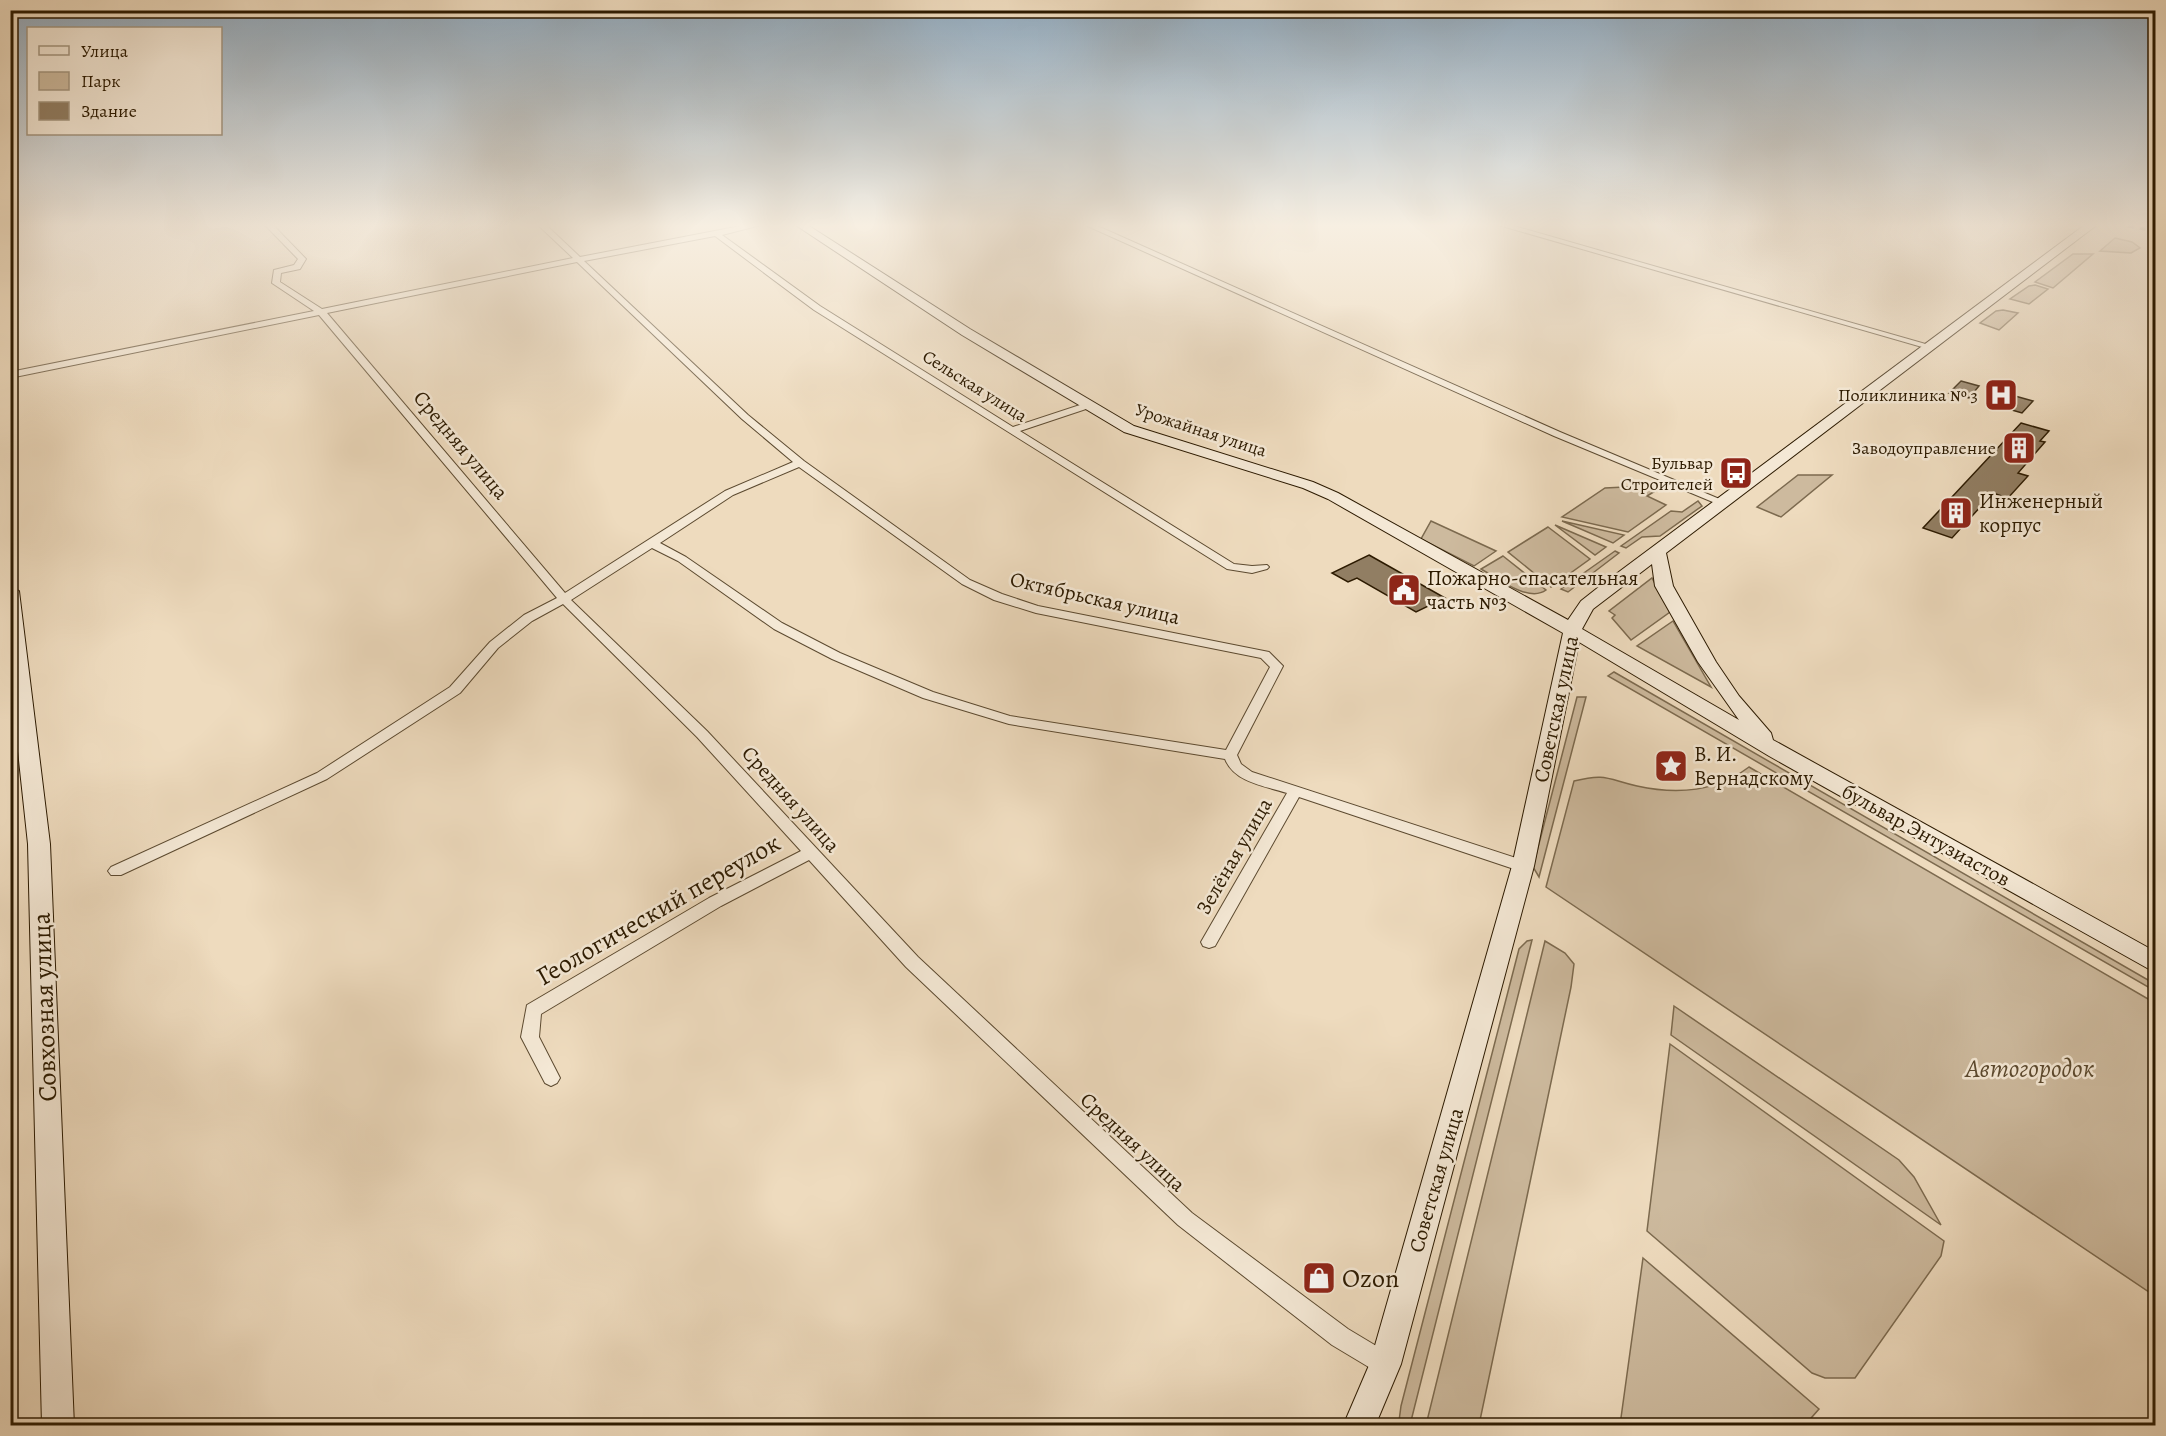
<svg xmlns="http://www.w3.org/2000/svg" width="2166" height="1436" font-family="Alegreya,serif">
	<rect width="100%" height="100%" fill="#eedbbe"/>
	<filter id="stains"><feTurbulence type="fractalNoise" baseFrequency=".00333" numOctaves="4"/><feColorMatrix values="0 0 0 0 .2 0 0 0 0 .09 0 0 0 0 .02 0 0 0 .5 -.17"/></filter>
	<radialGradient id="worn" r=".72"><stop offset=".6" stop-color="#630" stop-opacity="0"/><stop offset="1" stop-color="#630" stop-opacity=".3"/></radialGradient>
	<g fill="#cdba9e" stroke="#7c6a4f" stroke-width="1.5">
		<path d="M 2115,238 L 2132,242 L 2140,248 L 2131,253 L 2100,251 Z"/>
		<path d="M 2073,254 L 2093,254 L 2053,288 L 2035,282 Z"/>
		<path d="M 2035,285 L 2048,289 L 2029,304 L 2010,299 L 2029,286 Z"/>
		<path d="M 2003,310 L 2018,313 L 1999,330 L 1980,323 L 1996,311 Z"/>
		<path d="M 1798,475 L 1832,475 L 1781,517 L 1757,507 Z"/>
		<path d="M 1665,485 L 1647,496 L 1666,505 L 1628,532 L 1562,517 L 1605,488 Z"/>
		<path d="M 1698,501 L 1702,506 L 1660,536 L 1642,537 L 1626,548 L 1621,546 L 1671,511 L 1682,512 Z"/>
		<path d="M 1431,521 L 1496,551 L 1474,566 L 1421,539 Z"/>
		<path d="M 1562,521 L 1624,535 L 1613,543 Z"/>
		<path d="M 1555,525 L 1606,547 L 1595,555 Z"/>
		<path d="M 1548,527 L 1590,559 L 1551,587 L 1508,552 Z"/>
		<path d="M 1615,551 L 1619,553 L 1568,592 L 1561,589 Z"/>
		<path d="M 1503,556 L 1546,590 C 1529,603 1497,578 1481,569 Z"/>
		<path d="M 1652,578 L 1670,612 L 1631,640 L 1612,618 L 1615,615 L 1609,611 Z"/>
		<path d="M 1673,621 L 1711,687 L 1637,646 Z"/>
		<path d="M 1614,672 L 2155,984 L 2155,991 L 1608,676 Z"/>
		<path d="M 1577,697 L 1586,697 L 1539,877 L 1533,867 Z"/>
		<path d="M 1749,767 L 2155,1003 L 2155,1296 L 1546,887 L 1574,781 C 1606,773 1607,779 1637,786 C 1678,795 1716,792 1749,767 Z"/>
		<path d="M 1532,940 L 1410,1425 L 1401,1425 L 1399,1421 L 1401,1406 L 1519,949 L 1527,941 Z"/>
		<path d="M 1545,941 L 1565,953 L 1574,964 L 1571,987 L 1479,1425 L 1426,1425 Z"/>
		<path d="M 1674,1006 L 1899,1160 L 1914,1177 L 1941,1225 L 1671,1035 Z"/>
		<path d="M 1670,1044 L 1944,1241 L 1941,1256 L 1855,1378 L 1825,1378 L 1812,1373 L 1647,1231 Z"/>
		<path d="M 1643,1258 L 1819,1409 L 1805,1425 L 1620,1425 Z"/>
	</g>
	<g fill="#917e63" stroke="#2c1a00" stroke-width="1.5">
		<path d="M 1961,381 L 1979,386 L 1969,398 L 1949,393 Z"/>
		<path d="M 2015,396 L 2033,401 L 2022,413 L 2005,408 Z"/>
		<path d="M 2021,423 L 2049,431 L 2040,441 L 2045,442 L 2018,473 L 2028,476 L 2008,498 L 1993,493 L 1952,538 L 1923,528 Z"/>
		<path d="M 1369,555 L 1445,598 L 1416,612 L 1357,578 L 1348,582 L 1332,573 Z"/>
	</g>
	<g fill="none" stroke-linecap="round" stroke-linejoin="round">
		<g stroke="#5c4a30" stroke-width="2">
			<g id="street">
				<path d="M 264,224 L 272,224 L 306,259 L 300,269 L 281,273 L 280,282 L 322,309 L 573,258 L 537,224 L 545,224 L 580,257 L 751,224 L 765,224 L 722,235 L 820,306 L 1013,427 L 1086,403 L 1092,403 L 1092,407 L 1020,431 L 1234,564 L 1252,566 L 1267,565 L 1269,567 L 1267,569 L 1252,573 L 1227,569 L 814,310 L 715,236 L 584,261 L 748,415 L 804,461 L 970,580 L 1002,594 L 1038,606 L 1269,652 L 1283,666 L 1237,755 L 1241,764 L 1252,772 L 1528,862 L 1531,866 L 1528,870 L 1523,872 L 1299,797 L 1215,946 L 1209,948 L 1203,946 L 1201,942 L 1287,793 C 1264,786 1234,782 1225,759 L 1009,724 L 923,698 L 832,659 L 774,629 L 678,561 L 652,548 L 571,600 L 707,731 L 918,957 L 1192,1213 L 1348,1329 L 1393,1356 L 1396,1364 L 1393,1372 L 1385,1375 L 1377,1372 L 1332,1345 L 1178,1225 L 906,967 L 809,860 L 721,906 L 541,1014 L 539,1037 L 560,1078 L 557,1083 L 551,1086 L 545,1083 L 521,1037 L 527,1005 L 709,898 L 801,851 L 697,737 L 563,604 L 532,621 L 498,648 L 460,693 L 327,779 L 121,875 L 111,875 L 108,871 L 111,867 L 317,773 L 450,687 L 490,642 L 524,615 L 557,598 L 319,315 L 10,378 L 10,372 L 314,311 L 272,283 L 274,270 L 294,265 L 298,259 ZM 577,262 L 742,419 L 793,462 L 725,491 L 565,593 L 327,313 ZM 799,467 L 962,584 L 994,600 L 1036,613 L 1261,658 L 1270,667 L 1226,750 L 1010,716 L 933,692 L 840,653 L 782,623 L 686,557 L 660,543 L 733,495 Z"/>
				<path d="M 1083,224 L 1093,224 L 1560,432 L 1729,503 L 1728,505 L 1720,505 L 1554,436 Z"/>
				<path d="M 1495,224 L 1507,224 L 1936,347 L 1929,349 Z"/>
			</g>
		</g>
		<g stroke="#2c1a00" stroke-width="2">
			<g id="secondary">
				<path d="M 794,224 L 806,224 L 970,329 L 1134,426 L 1313,482 L 1338,493 L 1568,620 L 1581,601 L 1600,586 L 2086,224 L 2098,224 L 1666,553 L 1673,586 L 1716,662 L 1739,696 L 1771,733 L 1773,740 L 2156,952 L 2156,973 L 1769,756 L 1579,642 L 1534,866 L 1401,1364 L 1375,1426 L 1343,1426 L 1370,1363 L 1512,866 L 1563,633 L 1328,499 L 1303,488 L 1124,432 L 962,335 ZM 1652,564 L 1655,586 L 1698,662 L 1739,720 L 1582,629 L 1593,609 Z"/>
				<path d="M 10,586 L 19,591 L 50,844 L 74,1426 L 42,1426 L 28,844 L 10,677 Z"/>
			</g>
		</g>
		<use href="#street" fill="#f4e8d5" fill-rule="evenodd"/>
		<use href="#secondary" fill="#f4e8d5" fill-rule="evenodd"/>
		<path stroke="#2c1a00" stroke-width="3" stroke-dasharray="6 6" stroke-linecap="butt" d="M 2116,224 L 2156,231"/>
	</g>
	<linearGradient id="sky" x2="0" y2="1"><stop stop-color="#90a9bd"/><stop offset="0.53" stop-color="#f7efe2"/><stop offset="1" stop-color="#f7efe2" stop-opacity="0"/></linearGradient>
	<rect width="2166" height="425" fill="url(#sky)"/>
	<defs>
		<g id="hospital-square" transform="scale(1.725)"><rect x="-9" y="-9" width="18" height="18" rx="4" fill="#8f2418" stroke="#f4e8d5"/><path d="M-5-5h3v3.5h4V-5h3V5h-3V1.5h-4V5h-3Z" fill="#fff"/></g>
		<g id="building-square" transform="scale(1.725)"><rect x="-9" y="-9" width="18" height="18" rx="4" fill="#8f2418" stroke="#f4e8d5"/><path d="M-4-6H4V6H1V3H-1V6H-4ZM-2.5-4.3h1.7v1.8h-1.7ZM.8-4.3h1.7v1.8H.8ZM-2.5-1h1.7V.8h-1.7ZM.8-1h1.7V.8H.8Z" fill="#fff"/></g>
		<g id="bus-square" transform="scale(1.725)"><rect x="-9" y="-9" width="18" height="18" rx="4" fill="#8f2418" stroke="#f4e8d5"/><path d="M-5-6H5V4H4V6H2V4H-2V6H-4V4H-5ZM-3.5-4V0h7V-4ZM-3.5 1.2v1.5H-2V1.2ZM2 1.2v1.5H3.5V1.2Z" fill="#fff"/></g>
		<g id="civic-square" transform="scale(1.725)"><rect x="-9" y="-9" width="18" height="18" rx="4" fill="#8f2418" stroke="#f4e8d5"/><path d="M-.6-6.5H3V-4.5H.6V-3L4-1V1h2V6H-6V1h2V-1L-.6-3ZM-1.2 2.5V6h2.4V2.5Z" fill="#fff"/></g>
		<g id="sight-square" transform="scale(1.725)"><rect x="-9" y="-9" width="18" height="18" rx="4" fill="#8f2418" stroke="#f4e8d5"/><path d="M0-6L1.8-2.2L6-1.7L2.9 1.2L3.7 5.4L0 3.3L-3.7 5.4L-2.9 1.2L-6-1.7L-1.8-2.2Z" fill="#fff"/></g>
		<g id="shop-square" transform="scale(1.725)"><rect x="-9" y="-9" width="18" height="18" rx="4" fill="#8f2418" stroke="#f4e8d5"/><path d="M-5-2.5h2.3a2.7 3.5 0 0 1 5.4 0H5L5.5 6h-11ZM-1.5-2.5h3a1.5 2.3 0 0 0-3 0Z" fill="#fff"/></g>
	</defs>
	<g fill-rule="evenodd">
		<use href="#hospital-square" x="2001" y="395"/>
		<use href="#building-square" x="2019" y="448"/>
		<use href="#bus-square" x="1736" y="473"/>
		<use href="#building-square" x="1956" y="513"/>
		<use href="#civic-square" x="1404" y="590"/>
		<use href="#sight-square" x="1671" y="766"/>
		<use href="#shop-square" x="1319" y="1278"/>
	</g>
	<g text-anchor="middle" stroke-width="5" stroke-linejoin="round" paint-order="stroke">
		<g font-size="18" fill="#2c1a00" stroke="#f4e8d5">
			<text transform="translate(975 386) rotate(32)" y="6">Сельская улица</text>
			<text transform="translate(1201 430) rotate(18)" y="6">Урожайная улица</text>
		</g>
		<g font-size="18" fill="#2c1a00" stroke="#f4e8d5" text-anchor="end">
			<text x="1978" y="401">Поликлиника № 3</text>
			<text x="1996" y="454">Заводоуправление</text>
			<text x="1713" y="469">Бульвар<tspan x="1713" dy="21">Строителей</tspan></text>
		</g>
		<g font-size="21" fill="#2c1a00" stroke="#f4e8d5">
			<text transform="translate(461 445) rotate(50)" y="7">Средняя улица</text>
			<text transform="translate(1095 598) rotate(13)" y="7">Октябрьская улица</text>
			<text transform="translate(1556 709) rotate(-78)" y="7">Советская улица</text>
			<text transform="translate(791 799) rotate(48)" y="7">Средняя улица</text>
			<text transform="translate(1926 835) rotate(29)" y="7">бульвар Энтузиастов</text>
			<text transform="translate(1234 856) rotate(-60)" y="7">Зелёная улица</text>
			<text transform="translate(1133 1142) rotate(43)" y="7">Средняя улица</text>
			<text transform="translate(1436 1180) rotate(-74)" y="7">Советская улица</text>
		</g>
		<g font-size="21" fill="#2c1a00" stroke="#f4e8d5" text-anchor="start">
			<text x="1979" y="508">Инженерный<tspan x="1979" dy="24">корпус</tspan></text>
			<text x="1427" y="585">Пожарно-спасательная<tspan x="1427" dy="24">часть №3</tspan></text>
			<text x="1694" y="761">В. И.<tspan x="1694" dy="24">Вернадскому</tspan></text>
		</g>
		<g font-size="26" fill="#2c1a00" stroke="#f4e8d5">
			<text transform="translate(658 909) rotate(-30)" y="9">Геологический переулок</text>
			<text transform="translate(44 1007) rotate(-92)" y="9">Совхозная улица</text>
		</g>
		<g font-size="26" font-style="italic" fill="#5c4a2f" stroke="#f4e8d5">
			<text x="2030" y="1077">Автогородок</text>
		</g>
		<g font-size="26" fill="#2c1a00" stroke="#f4e8d5" text-anchor="start">
			<text x="1342" y="1287">Ozon</text>
		</g>
	</g>
	<rect width="2166" height="1436" fill="none" stroke="#eedbbe" stroke-width="36"/>
	<rect x="12" y="12" width="2142" height="1412" fill="none" stroke="#2c1a00" stroke-width="3"/>
	<rect x="18" y="18" width="2130" height="1400" fill="none" stroke="#2c1a00" stroke-width="1.5"/>
	<rect x="27" y="27" width="195" height="108" fill="#f4e8d5" stroke="#a49680" stroke-width="1.5"/>
	<rect x="39" y="46" width="30" height="9" fill="#f4e8d5" stroke="#a49680" stroke-width="1.5"/>
	<text x="81" y="57" font-size="18" fill="#2c1a00">Улица</text>
	<rect x="39" y="72" width="30" height="18" fill="#cdba9e" stroke="#a49680" stroke-width="1.5"/>
	<text x="81" y="87" font-size="18" fill="#2c1a00">Парк</text>
	<rect x="39" y="102" width="30" height="18" fill="#917e63" stroke="#a49680" stroke-width="1.5"/>
	<text x="81" y="117" font-size="18" fill="#2c1a00">Здание</text>
	<rect width="100%" height="100%" filter="url(#stains)"/>
	<rect width="100%" height="100%" fill="url(#worn)"/>
</svg>
